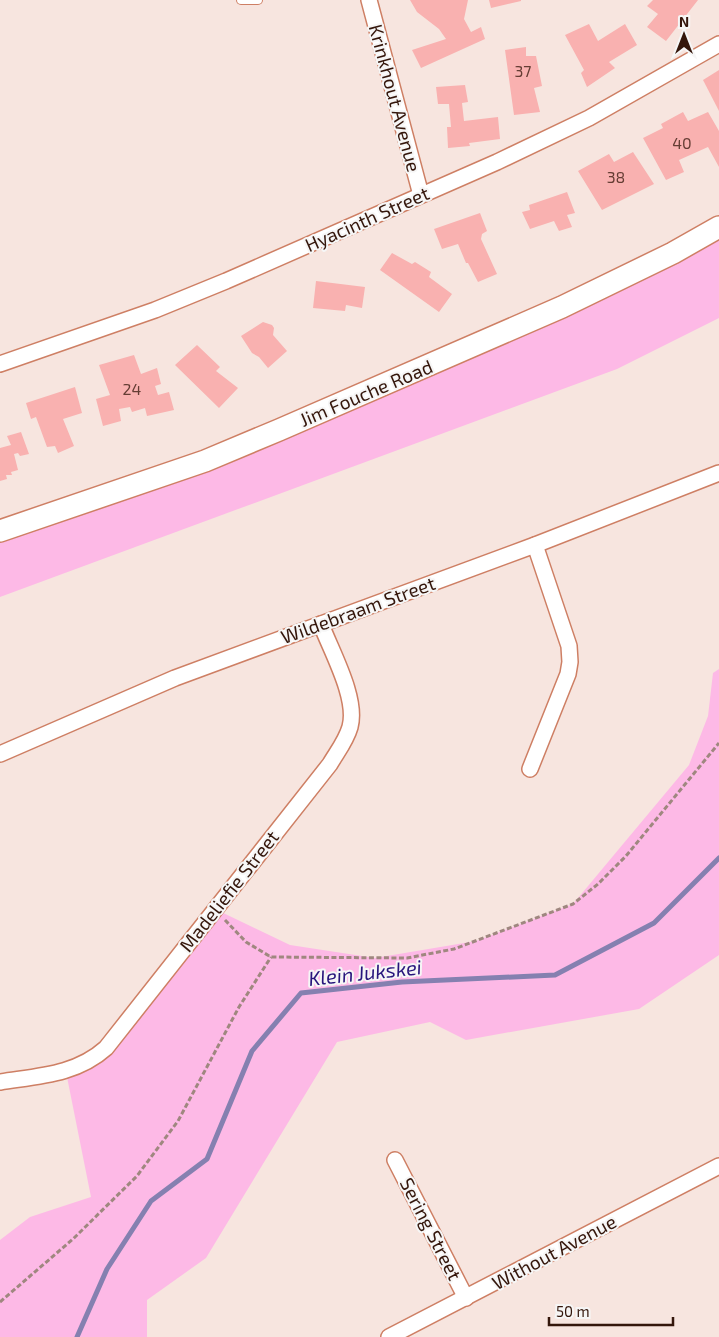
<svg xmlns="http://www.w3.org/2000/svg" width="719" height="1337" font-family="'Exo 2',sans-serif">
	<rect width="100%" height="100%" fill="#f7e5df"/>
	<g fill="#fdb9e6">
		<path d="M 719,229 L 719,318 L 617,369 L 0,597 L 0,534 L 137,487 Z"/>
		<path d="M 719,669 L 719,955 L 639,1009 L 466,1040 L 430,1022 L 337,1042 L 206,1258 L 147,1300 L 147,1337 L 0,1337 L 0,1240 L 30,1217 L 91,1197 L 65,1067 L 114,1038 L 217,910 L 290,945 L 375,958 L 476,941 L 573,904 L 689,765 L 708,716 L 713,673 Z"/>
	</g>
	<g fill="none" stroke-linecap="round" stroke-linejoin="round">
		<path stroke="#8580b0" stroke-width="5" d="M 77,1337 L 107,1269 L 151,1201 L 207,1159 L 252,1051 L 301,993 L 402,982 L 555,975 L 654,923 L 719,858"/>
	</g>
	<g fill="#f9b1b0">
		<path d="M 410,0 L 468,0 L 464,19 L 471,32 L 481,27 L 485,39 L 421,68 L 412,50 L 446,39 L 439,29 L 417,12 Z"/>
		<path d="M 489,0 L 521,0 L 521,1 L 491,8 Z"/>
		<path d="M 653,0 L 698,0 L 666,41 L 647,27 L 658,14 L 647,6 Z"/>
		<path d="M 589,24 L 598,41 L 625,24 L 637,45 L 609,62 L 615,68 L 587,87 L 581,73 L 584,70 L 565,35 Z"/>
		<path d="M 526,47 L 526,56 L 536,56 L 542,86 L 534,88 L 540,112 L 514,115 L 505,50 Z"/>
		<path d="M 719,70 L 719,111 L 703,80 Z"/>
		<path d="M 465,85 L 468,102 L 462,103 L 464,121 L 498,117 L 500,139 L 469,143 L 470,146 L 448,148 L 447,127 L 451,127 L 449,104 L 438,104 L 436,87 Z"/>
		<path d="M 683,112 L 688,121 L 708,112 L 719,131 L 719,167 L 708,147 L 679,160 L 684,172 L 666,180 L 643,138 L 663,128 L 661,124 Z"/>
		<path d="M 633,152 L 654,184 L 602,210 L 578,171 L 609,154 L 614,162 Z"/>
		<path d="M 567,192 L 575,213 L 567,215 L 572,227 L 559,231 L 554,221 L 530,229 L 522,212 L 530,210 L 529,205 Z"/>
		<path d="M 480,213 L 487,231 L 482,234 L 481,239 L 497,274 L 478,282 L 468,263 L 466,263 L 458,244 L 442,249 L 434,229 Z"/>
		<path d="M 392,253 L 412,264 L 415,262 L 431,272 L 429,277 L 452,294 L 439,312 L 380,270 Z"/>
		<path d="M 316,281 L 365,287 L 362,308 L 346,305 L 345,311 L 313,308 Z"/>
		<path d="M 263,322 L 272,325 L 274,328 L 273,335 L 287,351 L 268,368 L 259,357 L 252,353 L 241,336 Z"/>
		<path d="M 197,345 L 220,367 L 216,371 L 238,388 L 219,408 L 175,365 Z"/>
		<path d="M 134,355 L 141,374 L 157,368 L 161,384 L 155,386 L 158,395 L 169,392 L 174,410 L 147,416 L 145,408 L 132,412 L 130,407 L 119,409 L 121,421 L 103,426 L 96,399 L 110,395 L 99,365 Z"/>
		<path d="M 75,387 L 82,413 L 63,419 L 74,446 L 58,453 L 55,446 L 47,447 L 36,417 L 31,419 L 26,403 Z"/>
		<path d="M 21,432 L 29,454 L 20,456 L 18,453 L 14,454 L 18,470 L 11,472 L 12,475 L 6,475 L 7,479 L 0,481 L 0,448 L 11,445 L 7,436 Z"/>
	</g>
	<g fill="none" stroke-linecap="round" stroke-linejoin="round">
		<g stroke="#ce7f64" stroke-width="10">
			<path id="lane" d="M 241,0 L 258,0"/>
		</g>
		<g stroke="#ce7f64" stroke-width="18">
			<g id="street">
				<path d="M 369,0 L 421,195"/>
				<path d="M 0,364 L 155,310 L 226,281 L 497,162 L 589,118 L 719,44"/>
				<path d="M 0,754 L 175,678 L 535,545 L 719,473"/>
				<path d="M 530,769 L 568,674 L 570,662 L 569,646 L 535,545"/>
				<path d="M 0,1082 C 38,1076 76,1075 106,1048 L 330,764 C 337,752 346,741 350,727 C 358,698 331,651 321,624"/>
				<path d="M 395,1160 L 466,1298"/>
				<path d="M 389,1337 L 719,1166"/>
			</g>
		</g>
		<g stroke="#ce7f64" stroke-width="24">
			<path id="secondary" d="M 0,531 L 205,461 L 279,430 L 562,307 L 673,253 L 719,227"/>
		</g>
		<g stroke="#9f877f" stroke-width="3" stroke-dasharray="5 2.5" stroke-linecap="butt">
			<path d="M 225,920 L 246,942 L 271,957 L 407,958 L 454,949 L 573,904 L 598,884 L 626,856 L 719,743"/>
			<path d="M 0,1302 L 73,1239 L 137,1176 L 178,1121 L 239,1007 L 271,957"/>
		</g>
		<use href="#lane" stroke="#fff" stroke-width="8"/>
		<use href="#street" stroke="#fff" stroke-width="15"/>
		<use href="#secondary" stroke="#fff" stroke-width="21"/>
	</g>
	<g text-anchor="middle" stroke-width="4" stroke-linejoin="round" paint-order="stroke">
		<g font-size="16" fill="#653d34">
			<text x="523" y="77">37</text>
			<text x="682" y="149">40</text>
			<text x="616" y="183">38</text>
			<text x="132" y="395">24</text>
		</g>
		<g font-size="19" fill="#34160b" stroke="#f6f6f6">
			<text transform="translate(395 98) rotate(75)" y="7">Krinkhout Avenue</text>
			<text transform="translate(367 219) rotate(-24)" y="7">Hyacinth Street</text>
			<text transform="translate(366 393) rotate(-23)" y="7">Jim Fouche Road</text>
			<text transform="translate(358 610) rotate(-20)" y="7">Wildebraam Street</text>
			<text transform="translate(229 891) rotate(-52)" y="7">Madeliefie Street</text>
			<text transform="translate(431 1229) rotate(63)" y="7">Sering Street</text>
			<text transform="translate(554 1252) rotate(-28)" y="7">Without Avenue</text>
		</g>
		<g font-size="20" font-style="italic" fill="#28157c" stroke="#f6f6f6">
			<text transform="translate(365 973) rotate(-6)" y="7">Klein Jukskei</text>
		</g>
	</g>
	<g transform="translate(684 35)" stroke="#f6f6f6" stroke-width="4" paint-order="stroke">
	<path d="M0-4L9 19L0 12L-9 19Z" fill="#34160b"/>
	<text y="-8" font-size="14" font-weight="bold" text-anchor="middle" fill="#34160b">N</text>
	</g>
	<path d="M549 1317v8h124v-8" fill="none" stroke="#34160b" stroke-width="2.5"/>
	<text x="556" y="1317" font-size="15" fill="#34160b" stroke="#f6f6f6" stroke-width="4" paint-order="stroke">50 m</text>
</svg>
